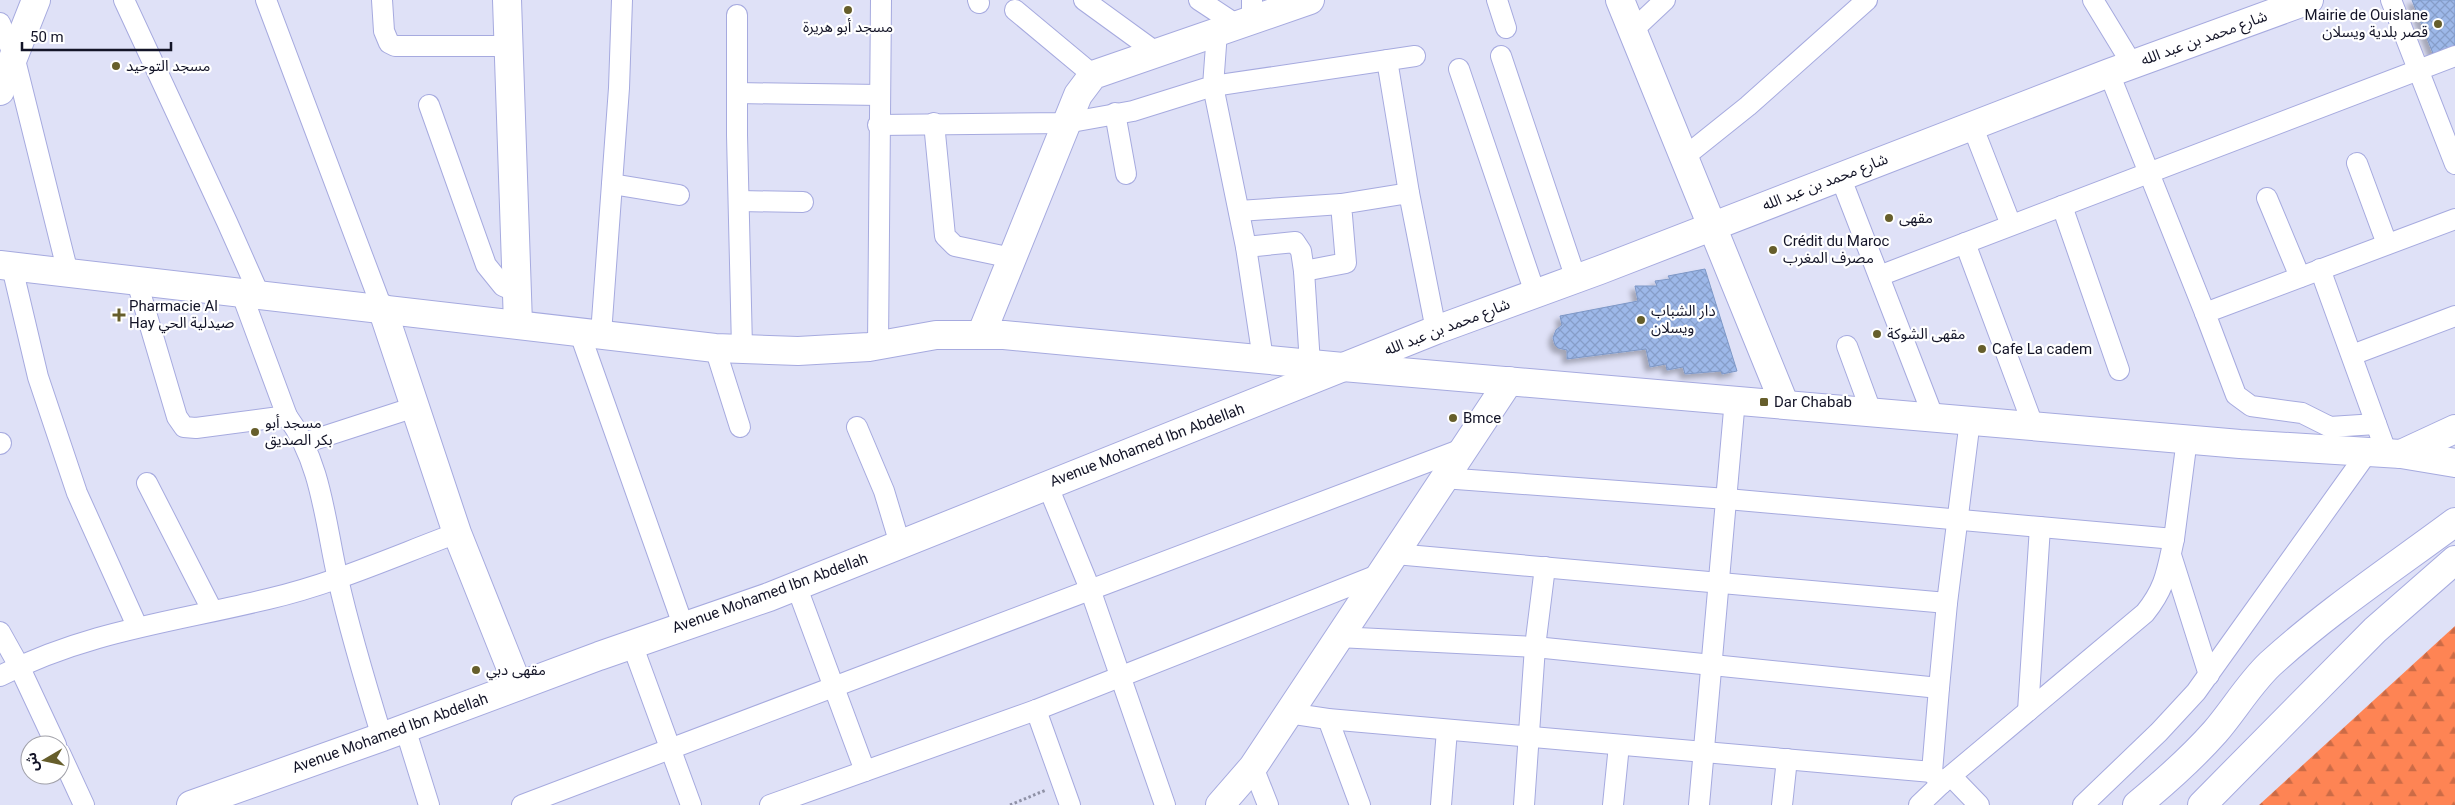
<svg xmlns="http://www.w3.org/2000/svg" width="2455" height="805" font-family="Roboto,'Noto Sans Arabic',sans-serif">
	<defs>
		<pattern id="forest-firs" width="22" height="20" patternUnits="userSpaceOnUse" patternTransform="scale(1.25)"><rect width="22" height="20" fill="#fe8454"/><path d="M5 1l3.5 6h-7zM16 11l3.5 6h-7z" fill="#cc6b46"/></pattern>
		<pattern id="building-cross-hatch" width="8" height="8" patternUnits="userSpaceOnUse" patternTransform="scale(1.25)"><rect width="8" height="8" fill="#9db8e9"/><path d="M0 0l8 8M0 8l8-8" fill="none" stroke="#869dc8"/></pattern>
		<filter id="shadow"><feDropShadow dx="-4.5" dy="4.5" stdDeviation="2.5" flood-color="#0004"/></filter>
	</defs>
	<rect width="100%" height="100%" fill="#dfe1f7"/>
	<path fill="url(#forest-firs)" d="M 2455,626 L 2455,805 L 2259,805 Z"/>
	<g fill="url(#building-cross-hatch)" stroke="#7d97c6" filter="url(#shadow)">
		<path d="M 2412,0 L 2455,0 L 2455,47 L 2434,56 Z"/>
		<path d="M 1705,269 L 1737,371 L 1722,374 L 1721,371 L 1685,374 L 1683,367 L 1667,370 L 1666,364 L 1650,367 L 1646,349 L 1567,359 L 1567,350 L 1558,348 L 1555,345 L 1553,338 L 1556,330 L 1562,325 L 1560,316 L 1638,301 L 1635,286 L 1657,286 L 1655,281 L 1670,279 L 1668,276 Z"/>
	</g>
	<g fill="none" stroke-linecap="round" stroke-linejoin="round">
		<g stroke="#a6aadf" stroke-width="22">
			<g id="street">
				<path d="M 124,0 L 227,222 L 259,294"/>
				<path d="M 266,0 L 382,308"/>
				<path d="M 382,0 L 384,31 L 389,43 L 395,46 L 508,46"/>
				<path d="M 978,0 L 979,3"/>
				<path d="M 1084,0 L 1157,53"/>
				<path d="M 1199,0 L 1237,25"/>
				<path d="M 1252,0 L 1252,20"/>
				<path d="M 1497,0 L 1506,28"/>
				<path d="M 2093,0 L 2132,64"/>
				<path d="M 2391,0 L 2455,164"/>
				<path d="M 1015,10 L 1093,75"/>
				<path d="M 737,15 L 737,135 L 742,348"/>
				<path d="M 0,23 L 14,56 L 68,273"/>
				<path d="M 1632,31 L 1665,0"/>
				<path d="M 1501,56 L 1576,279"/>
				<path d="M 1387,60 L 1409,193"/>
				<path d="M 1459,69 L 1535,293"/>
				<path d="M 2109,73 L 2205,313"/>
				<path d="M 737,93 L 880,95"/>
				<path d="M 429,105 L 486,265 L 503,286 L 517,292"/>
				<path d="M 1115,113 L 1126,174"/>
				<path d="M 934,123 L 945,236 L 955,246 L 1012,258"/>
				<path d="M 878,125 L 1066,123 L 1133,111 L 1213,86 L 1217,32"/>
				<path d="M 1972,125 L 2011,225"/>
				<path d="M 1683,158 L 1748,106 L 1867,0"/>
				<path d="M 2357,163 L 2387,244"/>
				<path d="M 1840,176 L 1933,416"/>
				<path d="M 612,184 L 679,195"/>
				<path d="M 2267,198 L 2300,277"/>
				<path d="M 739,201 L 803,202"/>
				<path d="M 2062,206 L 2119,370"/>
				<path d="M 1239,211 L 1341,204"/>
				<path d="M 1965,243 L 2033,425"/>
				<path d="M 1246,247 L 1213,86 L 1415,56"/>
				<path d="M 12,267 L 38,377 L 77,493 L 137,626"/>
				<path d="M 2320,269 L 2387,454"/>
				<path d="M 1304,271 L 1346,263 L 1341,204 L 1409,193 L 1436,330"/>
				<path d="M 1879,276 L 2455,56"/>
				<path d="M 137,282 L 177,417 L 184,427 L 196,428 L 287,416 L 241,292"/>
				<path d="M 579,331 L 683,625"/>
				<path d="M 601,334 L 619,88 L 622,0"/>
				<path d="M 878,346 L 881,0"/>
				<path d="M 1847,346 L 1871,411"/>
				<path d="M 715,348 L 740,427"/>
				<path d="M 2352,355 L 2455,316"/>
				<path d="M 1263,359 L 1246,247 L 1295,242 L 1301,251 L 1304,271 L 1310,364"/>
				<path d="M 287,416 C 322,463 325,523 338,579 C 350,632 366,685 382,737"/>
				<path d="M 2376,424 L 2330,427 L 2302,413 L 2251,406 L 2236,395 L 2205,313 L 2455,219"/>
				<path d="M 857,427 L 884,491 L 900,544"/>
				<path d="M 304,443 L 415,407"/>
				<path d="M 0,444 L 1,443"/>
				<path d="M 1443,478 L 1727,499 L 2174,539 L 2187,439"/>
				<path d="M 147,483 L 212,610"/>
				<path d="M 1047,484 L 1090,589 L 1165,805"/>
				<path d="M 1395,554 L 1947,603 L 1970,420"/>
				<path d="M 2171,555 L 2209,675"/>
				<path d="M 796,585 L 865,771"/>
				<path d="M 0,632 L 19,666 L 56,745"/>
				<path d="M 1338,637 L 1535,647 L 1939,688 L 1947,603"/>
				<path d="M 632,644 L 691,805"/>
				<path d="M 0,676 C 88,631 174,622 268,599 C 333,584 395,556 457,533"/>
				<path d="M 1036,710 L 1070,805"/>
				<path d="M 2028,711 L 2040,527"/>
				<path d="M 1288,713 L 1328,719 L 1932,772 L 1939,688"/>
				<path d="M 1328,719 L 1360,805"/>
				<path d="M 405,728 L 429,805"/>
				<path d="M 60,753 L 84,805"/>
				<path d="M 1253,767 L 1268,805"/>
				<path d="M 1932,772 L 1941,784 L 2145,613 C 2166,587 2167,570 2174,539"/>
				<path d="M 1951,776 L 1979,805"/>
				<path d="M 522,805 L 1462,449"/>
				<path d="M 770,805 L 1036,710 L 1380,574"/>
				<path d="M 1441,805 L 1447,730"/>
				<path d="M 1524,805 L 1535,647 L 1545,567"/>
				<path d="M 1613,805 L 1619,745"/>
				<path d="M 1699,805 L 1735,399"/>
				<path d="M 1782,805 L 1787,759"/>
				<path d="M 1919,805 L 1941,784"/>
				<path d="M 2083,805 L 2159,732 L 2196,692 L 2367,453"/>
			</g>
		</g>
		<g stroke="#a6aadf" stroke-width="30">
			<g id="secondary">
				<path d="M 507,0 L 518,324"/>
				<path d="M 1620,0 L 1784,403"/>
				<path d="M 0,91 L 36,0"/>
				<path d="M 0,265 L 715,348 L 798,351 L 869,347 L 936,335 L 1004,335 L 1343,367 L 2240,444 L 2401,454 L 2455,463"/>
				<path d="M 382,308 L 457,533 L 518,686"/>
				<path d="M 981,335 L 1078,95 L 1093,75 L 1310,0"/>
				<path d="M 2401,454 L 2455,429"/>
				<path d="M 191,805 L 382,737 L 599,656 L 769,597 L 1436,330 L 1600,270 L 2109,73 L 2309,0"/>
				<path d="M 1220,805 L 1253,767 L 1509,381"/>
				<path d="M 2137,805 C 2165,782 2191,759 2215,732 C 2234,710 2249,684 2270,664 C 2327,612 2393,568 2455,522"/>
				<path d="M 2202,805 L 2375,630 L 2455,560"/>
			</g>
		</g>
		<path stroke="#8f91a6" stroke-width="3" stroke-dasharray="2.5 2.5" stroke-linecap="butt" d="M 1010,805 L 1046,790"/>
		<use href="#street" stroke="#fff" stroke-width="20"/>
		<use href="#secondary" stroke="#fff" stroke-width="28"/>
	</g>
	<g fill="#665e2b" stroke="#fff" stroke-width="2">
		<circle cx="848" cy="10" r="5"/>
		<circle cx="2438" cy="24" r="5"/>
		<circle cx="116" cy="66" r="5"/>
		<circle cx="1889" cy="218" r="5"/>
		<circle cx="1773" cy="250" r="5"/>
		<path d="M116.5 307.5h5v5h5v5h-5v5h-5v-5h-5v-5h5z"/>
		<circle cx="1641" cy="320" r="5"/>
		<circle cx="1877" cy="334" r="5"/>
		<circle cx="1982" cy="349" r="5"/>
		<rect x="1759" y="397" width="10" height="10" rx="2.5"/>
		<circle cx="1453" cy="418" r="5"/>
		<circle cx="255" cy="432" r="5"/>
		<circle cx="476" cy="670" r="5"/>
	</g>
	<g text-anchor="middle" stroke-width="4.5" stroke-linejoin="round" paint-order="stroke">
		<g font-size="15" fill="#131427" stroke="#fff" text-anchor="start">
			<text x="2428" y="20" text-anchor="end">Mairie de Ouislane<tspan x="2428" dy="17">قصر بلدية ويسلان</tspan></text>
			<text x="848" y="32" text-anchor="middle">مسجد أبو هريرة</text>
			<text x="126" y="71">مسجد التوحيد</text>
			<text x="1899" y="223">مقهى</text>
			<text x="1783" y="246">Crédit du Maroc<tspan x="1783" dy="17">مصرف المغرب</tspan></text>
			<text x="129" y="311">Pharmacie Al<tspan x="129" dy="17">Hay صيدلية الحي</tspan></text>
			<text x="1651" y="316">دار الشباب<tspan x="1651" dy="17">ويسلان</tspan></text>
			<text x="1887" y="339">مقهى الشوكة</text>
			<text x="1992" y="354">Cafe La cadem</text>
			<text x="1774" y="407">Dar Chabab</text>
			<text x="1463" y="423">Bmce</text>
			<text x="265" y="428">مسجد أبو<tspan x="265" dy="17">بكر الصديق</tspan></text>
			<text x="486" y="675">مقهى دبي</text>
		</g>
		<g font-size="15" fill="#131427" stroke="#fff">
			<text transform="translate(2204 38) rotate(-20)" y="5">شارع محمد بن عبد الله</text>
			<text transform="translate(1825 182) rotate(-21)" y="5">شارع محمد بن عبد الله</text>
			<text transform="translate(1447 327) rotate(-21)" y="5">شارع محمد بن عبد الله</text>
			<text transform="translate(1147 445) rotate(-21)" y="5">Avenue Mohamed Ibn Abdellah</text>
			<text transform="translate(770 593) rotate(-20)" y="5">Avenue Mohamed Ibn Abdellah</text>
			<text transform="translate(390 733) rotate(-20)" y="5">Avenue Mohamed Ibn Abdellah</text>
		</g>
	</g>
	<g transform="translate(45 760) rotate(261)"><circle r="24" fill="#ffffff" stroke="#a1a1a9"/>
	<path d="M0-4L9 19L0 12L-9 19Z" fill="#665e2b"/>
	<text y="-8" font-size="14" font-weight="bold" text-anchor="middle" fill="#131427">ش</text>
	</g>
	<path d="M22 42v8h149v-8" fill="none" stroke="#131427" stroke-width="2.5"/>
	<text x="30" y="42" font-size="15" fill="#131427" stroke="#ffffff" stroke-width="4" paint-order="stroke">50 m</text>
</svg>
